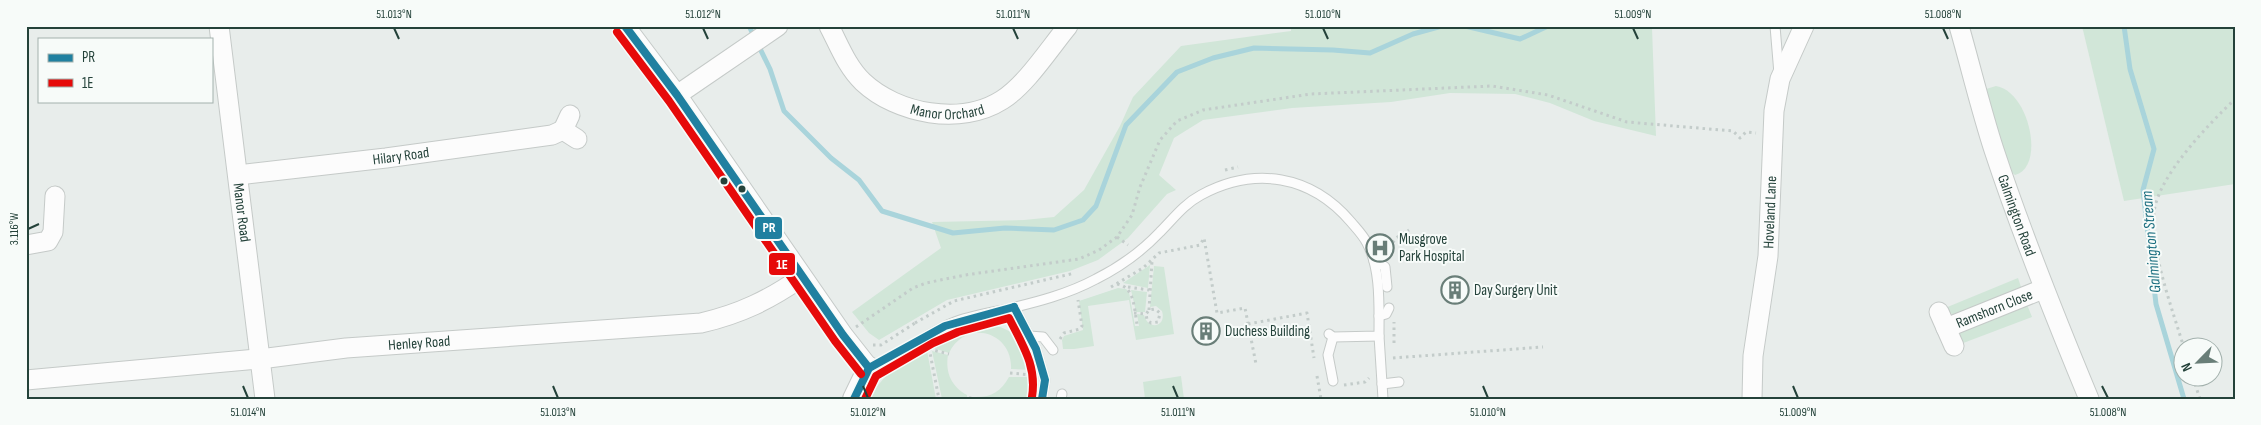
<svg xmlns="http://www.w3.org/2000/svg" width="2261" height="425" font-family="'Sofia Sans Condensed',sans-serif">
	<rect width="100%" height="100%" fill="#e8edeb"/>
	<g fill="#d1e6d8">
		<path d="M 1291,26 L 1655,26 L 1652,28 L 1656,136 L 1594,121 L 1550,103 L 1515,94 L 1450,93 L 1391,102 L 1292,108 L 1203,120 L 1174,138 L 1159,175 L 1176,190 L 1167,194 L 1128,238 L 1098,260 L 1070,271 L 947,300 L 879,340 L 869,333 L 852,312 L 941,248 L 932,222 L 1024,220 L 1054,217 L 1084,190 L 1120,126 L 1133,97 L 1181,46 L 1291,31 Z"/>
		<path d="M 2082,26 L 2235,26 L 2235,184 L 2124,201 Z"/>
		<path d="M 1996,86 C 2029,91 2046,167 2015,175 L 2008,169 L 1986,89 Z"/>
		<path d="M 1150,265 L 1148,288 L 1123,283 Z"/>
		<path d="M 1154,266 L 1164,267 L 1174,334 L 1136,340 L 1129,300 L 1088,306 L 1094,346 L 1074,349 L 1063,349 L 1062,340 L 1064,336 L 1083,330 L 1079,301 L 1118,288 L 1126,289 L 1129,292 L 1135,326 L 1139,326 L 1137,314 L 1144,315 C 1148,331 1167,327 1162,311 L 1156,306 L 1150,307 Z"/>
		<path d="M 2018,278 L 2022,290 L 1958,316 L 1947,312 L 1945,308 Z"/>
		<path d="M 1131,290 L 1147,292 L 1145,312 L 1136,312 Z"/>
		<path d="M 2026,302 L 2032,317 L 1958,345 L 1957,339 L 1961,331 Z"/>
		<path d="M 981,324 C 1010,324 1031,343 1036,370 L 1011,369 C 1013,332 966,318 949,353 L 930,347 L 929,343 L 966,328 Z"/>
		<path d="M 926,345 L 936,399 L 866,399 L 886,376 Z"/>
		<path d="M 932,351 L 948,355 C 945,373 952,387 967,395 L 967,399 L 942,399 Z"/>
		<path d="M 1181,376 L 1184,399 L 1145,399 L 1143,382 Z"/>
		<path d="M 1009,377 L 1038,377 L 1038,387 L 1034,399 L 973,399 L 973,397 C 990,398 1001,392 1009,377 Z"/>
	</g>
	<g fill="none" stroke-linecap="round" stroke-linejoin="round">
		<g stroke="#a9d4db" stroke-width="5">
			<path d="M 749,26 L 770,69 L 784,111 L 831,158 L 859,180 L 882,211 L 953,233 L 1005,228 L 1054,230 L 1083,220 L 1096,206 L 1126,125 L 1177,72 L 1213,58 L 1254,48 L 1333,50 L 1370,53 L 1413,34 L 1442,26"/>
			<path d="M 1465,26 L 1520,39 L 1548,26"/>
			<path d="M 2124,26 L 2130,69 L 2154,149 L 2143,190 L 2156,304 L 2184,399"/>
		</g>
		<g stroke="#c5cac8" stroke-width="11">
			<g id="service">
				<path d="M 1775,26 L 1779,74"/>
				<path d="M 1374,261 L 1378,262 L 1385,267 L 1387,287"/>
				<path d="M 1014,307 L 1036,349 L 1045,380 L 1042,399"/>
				<path d="M 1379,316 L 1386,314 L 1389,308"/>
				<path d="M 1029,336 L 1043,337 L 1053,350"/>
				<path d="M 1379,336 L 1383,399"/>
				<path d="M 1333,337 L 1328,355 L 1333,381"/>
				<path d="M 869,368 C 899,357 923,335 952,323 C 969,316 989,313 1007,309 C 1037,302 1068,294 1096,279 C 1120,267 1141,252 1160,232 C 1173,219 1184,204 1201,195 C 1255,166 1311,175 1351,222 C 1356,228 1363,235 1367,243 C 1381,269 1379,306 1379,336 L 1333,337 L 1329,334"/>
				<path d="M 1382,384 L 1399,382"/>
				<path d="M 1061,399 L 1062,394"/>
			</g>
		</g>
		<g stroke="#c5cac8" stroke-width="21">
			<g id="minor">
				<path id="s1" d="M 219,26 L 265,399"/>
				<path d="M 625,26 L 677,95 L 843,335 L 869,368"/>
				<path id="s2" d="M 829,26 C 839,45 847,67 863,82 C 897,114 961,126 1002,100 C 1026,85 1049,49 1068,26"/>
				<path id="s3" d="M 1959,26 C 1971,68 1981,110 1994,150 C 2022,235 2055,317 2089,399"/>
				<path d="M 677,95 L 778,26"/>
				<path d="M 570,115 L 563,130 L 577,139"/>
				<path id="s4" d="M 238,175 L 386,158 L 552,135 L 563,130"/>
				<path d="M 26,245 L 48,241 L 53,232 L 55,196"/>
				<path d="M 1939,312 L 1954,346"/>
				<path id="s5" d="M 1946,328 L 2043,289"/>
				<path id="s6" d="M 26,380 L 268,358 L 346,348 L 701,323 C 740,314 769,300 802,277"/>
				<path id="s7" d="M 1752,399 L 1753,356 L 1768,256 L 1774,111 L 1780,79 L 1804,26"/>
			</g>
		</g>
		<g stroke="#c5cac8" stroke-width="24">
			<path id="tertiary" d="M 854,399 L 869,368"/>
		</g>
		<g stroke="#c3ccca" stroke-width="3" stroke-dasharray="2.5 4" stroke-linecap="butt">
			<path d="M 1225,170 L 1238,167"/>
			<path d="M 1117,237 L 1128,245"/>
			<path d="M 1388,254 L 1388,249 L 1396,238 L 1409,230"/>
			<path d="M 1117,284 C 1135,287 1134,309 1137,324"/>
			<path d="M 1111,287 L 1143,268 L 1159,253 L 1200,245 L 1204,238 L 1217,313 L 1245,308 L 1256,364"/>
			<path d="M 1128,287 L 1149,290"/>
			<path d="M 1149,310 L 1152,261"/>
			<path d="M 1134,313 L 1146,314 L 1149,310 L 1155,309 L 1160,313 L 1158,322 L 1151,323 L 1147,320 L 1146,314"/>
			<path d="M 915,323 L 954,301 L 1075,273"/>
			<path d="M 1248,324 L 1307,313 L 1314,358"/>
			<path d="M 856,327 L 913,288 L 926,283 L 965,275 L 1079,259 L 1099,250 L 1117,237 L 1132,215 L 1140,187 L 1160,140 L 1177,121 L 1203,110 L 1311,94 L 1492,86 L 1548,95 L 1627,122 L 1733,131 L 1740,138 L 1746,132 L 1756,133"/>
			<path d="M 1060,339 L 1064,333 L 1080,329 L 1082,326 L 1078,300"/>
			<path d="M 1394,343 L 1394,322"/>
			<path d="M 873,345 L 881,345 L 915,323"/>
			<path d="M 929,348 L 939,399"/>
			<path d="M 2184,348 C 2173,311 2150,250 2154,213 C 2157,177 2209,124 2235,99"/>
			<path d="M 929,349 L 949,354"/>
			<path d="M 1393,358 L 1543,347"/>
			<path d="M 1010,373 L 1032,375"/>
			<path d="M 1317,376 L 1321,399"/>
			<path d="M 2193,378 L 2200,399"/>
			<path d="M 1344,385 L 1365,382 L 1369,378"/>
			<path d="M 970,399 L 971,396"/>
		</g>
		<use href="#service" stroke="#fcfcfc" stroke-width="9"/>
		<use href="#minor" stroke="#fcfcfc" stroke-width="19"/>
		<use href="#tertiary" stroke="#fcfcfc" stroke-width="22"/>
		<g stroke="#f7fbf9" stroke-width="11">
			<g id="bus-1">
				<path d="M 625,26 L 677,95 L 843,335 L 869,368"/>
				<path d="M 1014,307 L 1036,349 L 1045,380 L 1042,399"/>
				<path d="M 854,399 L 869,368 L 945,326 L 1014,307"/>
			</g>
		</g>
		<g stroke="#f7fbf9" stroke-width="11">
			<g id="bus-2">
				<path d="M 617,32 L 669,101 L 835,341 L 861,374"/>
				<path d="M 865,399 L 876,376 L 933,343 L 958,332 L 1009,318 C 1023,346 1037,366 1032,397"/>
			</g>
		</g>
		<use href="#bus-1" stroke="#2080a0" stroke-width="8"/>
		<use href="#bus-2" stroke="#e60a0a" stroke-width="8"/>
	</g>
	<path fill="none" stroke="#24423a" stroke-width="2" d="M 394,28 L 399,39M 703,28 L 708,39M 1013,28 L 1018,39M 1323,28 L 1328,39M 1633,28 L 1638,39M 1943,28 L 1948,39M 28,229 L 39,224M 243,386 L 248,398M 553,386 L 558,398M 863,386 L 868,398M 1173,386 L 1178,398M 1483,386 L 1488,398M 1793,386 L 1798,398M 2102,386 L 2108,398"/>
	<defs>
		<g id="hospital-ring" transform="scale(1.4375)"><circle r="9.5" fill="#f7fbf9" stroke="#697e78" stroke-width="1.5"/><path d="M-5-5h3v3.5h4V-5h3V5h-3V1.5h-4V5h-3Z" fill="#697e78"/></g>
		<g id="building-ring" transform="scale(1.4375)"><circle r="9.5" fill="#f7fbf9" stroke="#697e78" stroke-width="1.5"/><path d="M-4-6H4V6H1V3H-1V6H-4ZM-2.5-4.3h1.7v1.8h-1.7ZM.8-4.3h1.7v1.8H.8ZM-2.5-1h1.7V.8h-1.7ZM.8-1h1.7V.8H.8Z" fill="#697e78"/></g>
	</defs>
	<g fill-rule="evenodd">
		<use href="#hospital-ring" x="1380" y="248"/>
		<use href="#building-ring" x="1455" y="290"/>
		<use href="#building-ring" x="1206" y="331"/>
	</g>
	<g fill="#24423a" stroke="#f7fbf9" stroke-width="2">
		<circle cx="724" cy="181" r="4.5"/>
		<circle cx="742" cy="189" r="4.5"/>
	</g>
	<g text-anchor="middle" stroke-width="4" stroke-linejoin="round" paint-order="stroke">
		<g font-size="15" fill="#24423a" stroke="#f7fbf9">
			<text dy="5" stroke="none"><textPath href="#s2" startOffset="158">Manor Orchard</textPath></text>
			<text dy="5" stroke="none"><textPath href="#s4" startOffset="164">Hilary Road</textPath></text>
			<text dy="5" stroke="none"><textPath href="#s1" startOffset="188">Manor Road</textPath></text>
			<text dy="5" stroke="none"><textPath href="#s7" startOffset="188">Hoveland Lane</textPath></text>
			<text dy="5" stroke="none"><textPath href="#s3" startOffset="198">Galmington Road</textPath></text>
			<text dy="5" stroke="none"><textPath href="#s5" startOffset="52">Ramshorn Close</textPath></text>
			<text dy="5" stroke="none"><textPath href="#s6" startOffset="395">Henley Road</textPath></text>
		</g>
		<g font-size="15" fill="#24423a" stroke="#f7fbf9" text-anchor="start">
			<text x="1399" y="244">Musgrove<tspan x="1399" dy="17">Park Hospital</tspan></text>
			<text x="1474" y="295">Day Surgery Unit</text>
			<text x="1225" y="336">Duchess Building</text>
		</g>
		<g font-size="16" font-style="italic" fill="#1c6f80" stroke="#f7fbf9">
			<text transform="translate(2150 242) rotate(-95)" y="6">Galmington Stream</text>
		</g>
	</g>
	<g stroke="#f7fbf9" stroke-width="2">
		<rect x="754" y="216" width="29" height="24" rx="5" fill="#2080a0"/>
		<rect x="768" y="252" width="28" height="24" rx="5" fill="#e60a0a"/>
	</g>
	<g font-size="14" text-anchor="middle" font-weight="bold" fill="#fff">
		<text x="769" y="232">PR</text>
		<text x="782" y="269">1E</text>
	</g>
	<rect width="2261" height="425" fill="none" stroke="#f7fbf9" stroke-width="55"/>
	<rect x="38" y="38" width="175" height="65" fill="#f7fbf9" stroke="#a3b1ad"/>
	<rect x="48" y="54" width="25" height="8" fill="#2080a0" stroke="#a3b1ad"/>
	<text x="82" y="62" font-size="15" fill="#24423a">PR</text>
	<rect x="48" y="79" width="25" height="8" fill="#e60a0a" stroke="#a3b1ad"/>
	<text x="82" y="88" font-size="15" fill="#24423a">1E</text>
	<g transform="translate(2198 362) rotate(246)"><circle r="24" fill="#f7fbf9" stroke="#a3b1ad"/>
	<path d="M0-4L9 19L0 12L-9 19Z" fill="#697e78"/>
	<text y="-8" font-size="14" font-weight="bold" text-anchor="middle" fill="#24423a">N</text>
	</g>
	<rect x="28" y="28" width="2206" height="370" fill="none" stroke="#24423a" stroke-width="2"/>
	<g font-size="12" text-anchor="middle" fill="#24423a">
		<text x="394" y="18">51.013°N</text>
		<text x="703" y="18">51.012°N</text>
		<text x="1013" y="18">51.011°N</text>
		<text x="1323" y="18">51.010°N</text>
		<text x="1633" y="18">51.009°N</text>
		<text x="1943" y="18">51.008°N</text>
		<text transform="translate(14 229) rotate(-90)" y="4">3.116°W</text>
		<text x="248" y="416">51.014°N</text>
		<text x="558" y="416">51.013°N</text>
		<text x="868" y="416">51.012°N</text>
		<text x="1178" y="416">51.011°N</text>
		<text x="1488" y="416">51.010°N</text>
		<text x="1798" y="416">51.009°N</text>
		<text x="2108" y="416">51.008°N</text>
	</g>
</svg>
